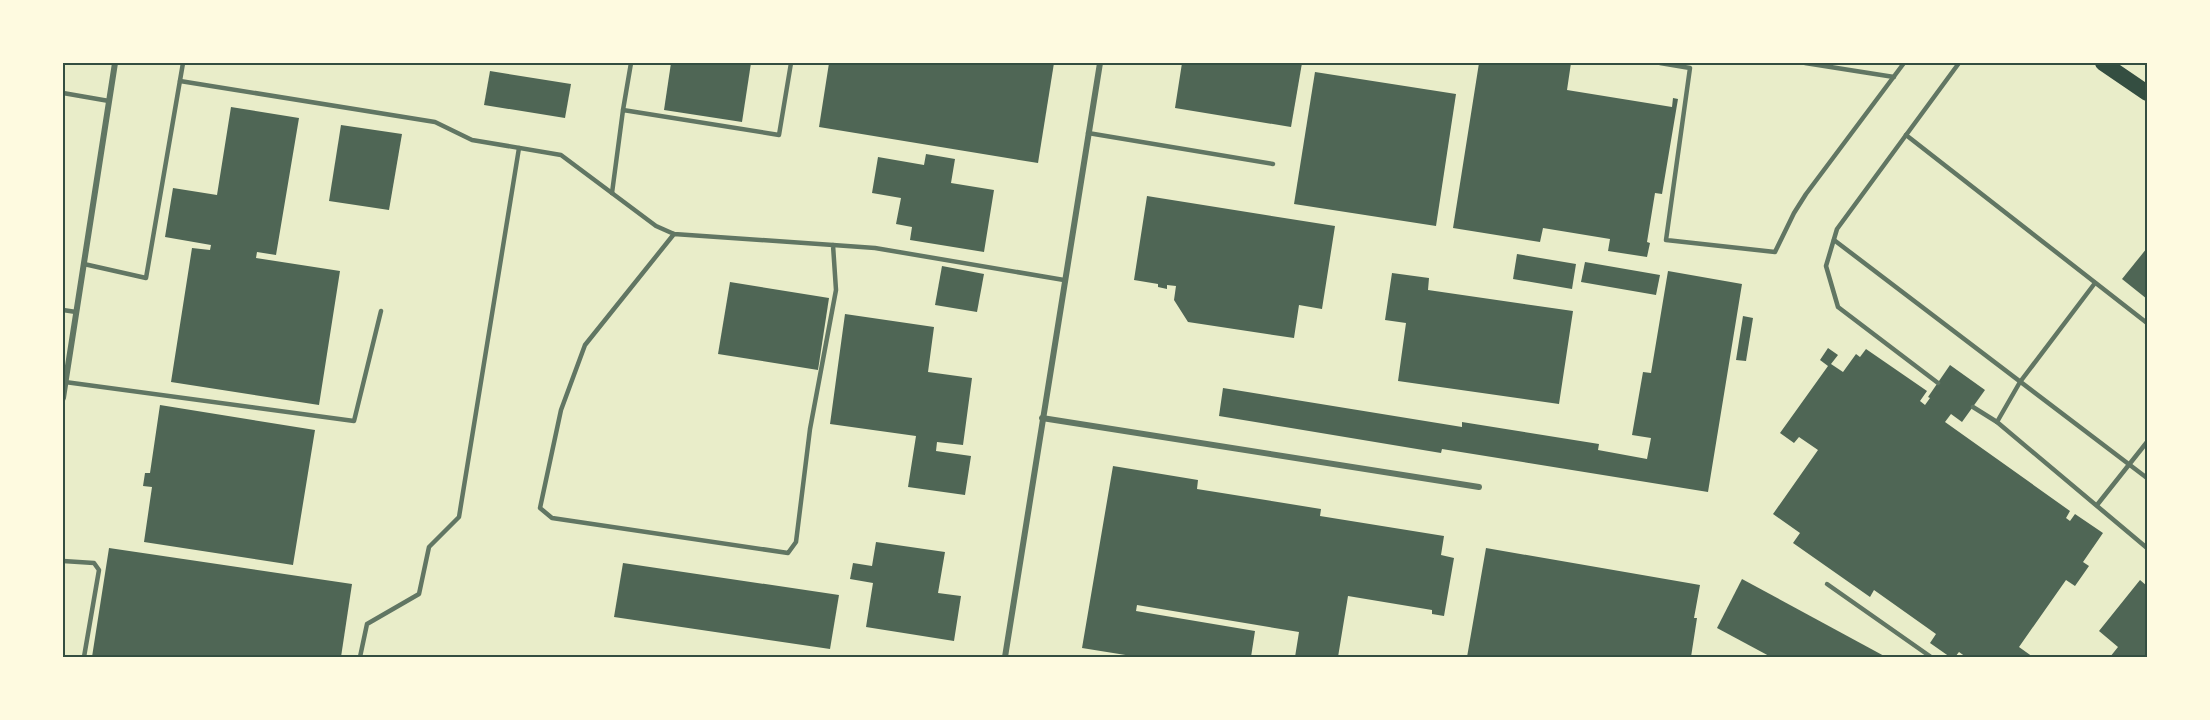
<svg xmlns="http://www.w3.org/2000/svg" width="2210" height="720" font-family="Cabin,sans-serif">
	<rect width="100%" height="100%" fill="#e9edc9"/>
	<g fill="#4f6655">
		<path d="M 671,63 L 751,63 L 742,122 L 664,110 Z"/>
		<path d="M 829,63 L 1054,63 L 1038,163 L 819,127 Z"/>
		<path d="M 1182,63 L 1302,63 L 1291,127 L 1175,108 Z"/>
		<path d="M 1479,63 L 1571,63 L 1567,90 L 1672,107 L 1673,98 L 1678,99 L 1662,194 L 1655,193 L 1647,242 L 1650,243 L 1647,257 L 1608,251 L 1610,239 L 1543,228 L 1540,242 L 1453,228 Z"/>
		<path d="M 490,71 L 571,84 L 565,118 L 484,105 Z"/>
		<path d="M 1315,72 L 1456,94 L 1436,226 L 1294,204 Z"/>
		<path d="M 231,107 L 299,118 L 276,255 L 257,252 L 256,258 L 340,271 L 319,405 L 171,382 L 192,248 L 210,250 L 211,245 L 165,237 L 173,188 L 217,195 Z"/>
		<path d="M 341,125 L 402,134 L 389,210 L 329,201 Z"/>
		<path d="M 926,154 L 955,159 L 951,183 L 994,190 L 984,252 L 910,240 L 912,227 L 896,224 L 901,198 L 872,193 L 878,157 L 924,165 Z"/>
		<path d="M 1147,196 L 1335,226 L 1322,309 L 1299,305 L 1294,338 L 1188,322 L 1174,300 L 1176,286 L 1167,285 L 1167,289 L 1158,287 L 1158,284 L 1134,280 Z"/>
		<path d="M 2147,248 L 2147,299 L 2122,279 Z"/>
		<path d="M 1517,254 L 1576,264 L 1572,289 L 1513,279 Z"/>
		<path d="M 1585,262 L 1660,275 L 1656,295 L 1581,282 Z"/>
		<path d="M 942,266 L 984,274 L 977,312 L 935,305 Z"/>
		<path d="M 1668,271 L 1742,284 L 1708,492 L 1442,449 L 1441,453 L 1219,416 L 1223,388 L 1462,427 L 1462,422 L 1599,444 L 1598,450 L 1647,459 L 1651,438 L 1632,435 L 1643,372 L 1651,373 Z"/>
		<path d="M 1392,273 L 1429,278 L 1428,290 L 1573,311 L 1559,404 L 1398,381 L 1406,323 L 1385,320 Z"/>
		<path d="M 730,282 L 829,298 L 818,370 L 718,354 Z"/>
		<path d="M 845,314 L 934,327 L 928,372 L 972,378 L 963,445 L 937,442 L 936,451 L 971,456 L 965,495 L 908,487 L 916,436 L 830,424 Z"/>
		<path d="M 1743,316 L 1753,318 L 1746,361 L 1736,360 Z"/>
		<path d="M 1828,348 L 1838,355 L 1831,364 L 1843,372 L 1856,354 L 1860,357 L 1866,349 L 1927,391 L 1920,401 L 1925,405 L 1930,398 L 1928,397 L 1950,365 L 1985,390 L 1962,422 L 1951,414 L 1945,422 L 2070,511 L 2066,518 L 2070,521 L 2075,514 L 2103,533 L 2083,562 L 2089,566 L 2075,586 L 2066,580 L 2019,647 L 2033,657 L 1966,657 L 1959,652 L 1955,657 L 1950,657 L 1930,643 L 1936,634 L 1874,590 L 1870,597 L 1793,543 L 1800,533 L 1773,514 L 1818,450 L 1799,437 L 1794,443 L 1780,433 L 1828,366 L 1820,360 Z"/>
		<path d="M 160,405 L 315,430 L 293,565 L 144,542 L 152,487 L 143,486 L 145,473 L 150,473 Z"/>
		<path d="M 1113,466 L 1198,480 L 1197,489 L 1321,509 L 1320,516 L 1444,536 L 1441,555 L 1454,558 L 1444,616 L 1432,614 L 1432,610 L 1348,596 L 1338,657 L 1295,657 L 1299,632 L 1137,605 L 1136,611 L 1255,631 L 1251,657 L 1138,657 L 1082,648 Z"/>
		<path d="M 876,542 L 945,552 L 938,593 L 961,596 L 954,641 L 866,627 L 873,583 L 850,579 L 853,563 L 872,566 Z"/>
		<path d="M 109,548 L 352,584 L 341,657 L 92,657 Z"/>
		<path d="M 1486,548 L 1700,585 L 1694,618 L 1697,618 L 1691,657 L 1467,657 Z"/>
		<path d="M 623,563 L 839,595 L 830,649 L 614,617 Z"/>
		<path d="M 1742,579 L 1886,657 L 1771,657 L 1717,628 Z"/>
		<path d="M 2140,580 L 2147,586 L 2147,657 L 2110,657 L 2118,647 L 2099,631 Z"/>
	</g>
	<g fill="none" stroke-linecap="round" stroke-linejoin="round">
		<g stroke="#617663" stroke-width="4.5">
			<path d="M 1660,63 L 1690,68 L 1666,240 L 1775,252 L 1794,213 L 1806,194 L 1904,63"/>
			<path d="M 1805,63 L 1894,77"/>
			<path d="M 180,81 L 435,122 L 472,140 L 561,155 L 656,226 L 674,234 L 833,245 L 836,290 L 810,429 L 796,542 L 788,553 L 552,518 L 540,508 L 561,410 L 585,345 L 674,234"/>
			<path d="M 63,93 L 109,101"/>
			<path d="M 623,110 L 631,63"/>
			<path d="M 1088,133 L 1273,164"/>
			<path d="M 1906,135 L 2147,323"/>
			<path d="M 612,193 L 623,110 L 779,135 L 791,63"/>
			<path d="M 1834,240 L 2147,478"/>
			<path d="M 833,245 L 875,248 L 1064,280"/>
			<path d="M 84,264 L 146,278 L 183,63"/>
			<path d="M 63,310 L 76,312"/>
			<path d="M 65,382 L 354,421 L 381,311"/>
			<path d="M 1938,383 L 1838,307 L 1826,266 L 1837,229 L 1959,63"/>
			<path d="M 1973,407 L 1997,422 L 2147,548"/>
			<path d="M 1997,422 L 2020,382 L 2095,283"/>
			<path d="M 2097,505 L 2147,442"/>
			<path d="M 63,561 L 94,563 L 99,570 L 84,657"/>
			<path d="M 1827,584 L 1931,657"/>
			<path d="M 360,657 L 367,624 L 419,594 L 429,547 L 459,517 L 519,148"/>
		</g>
		<g stroke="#617663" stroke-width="6">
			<path d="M 63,398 L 115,63"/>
			<path d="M 1042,418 L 1479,487"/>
			<path d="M 1005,657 L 1100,63"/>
		</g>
		<path stroke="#344e41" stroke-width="16" d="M 2103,63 L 2147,93"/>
	</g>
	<rect width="2210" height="720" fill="none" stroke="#fefae0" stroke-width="129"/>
	<rect x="64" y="64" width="2082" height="592" fill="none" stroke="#344e41" stroke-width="2"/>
</svg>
